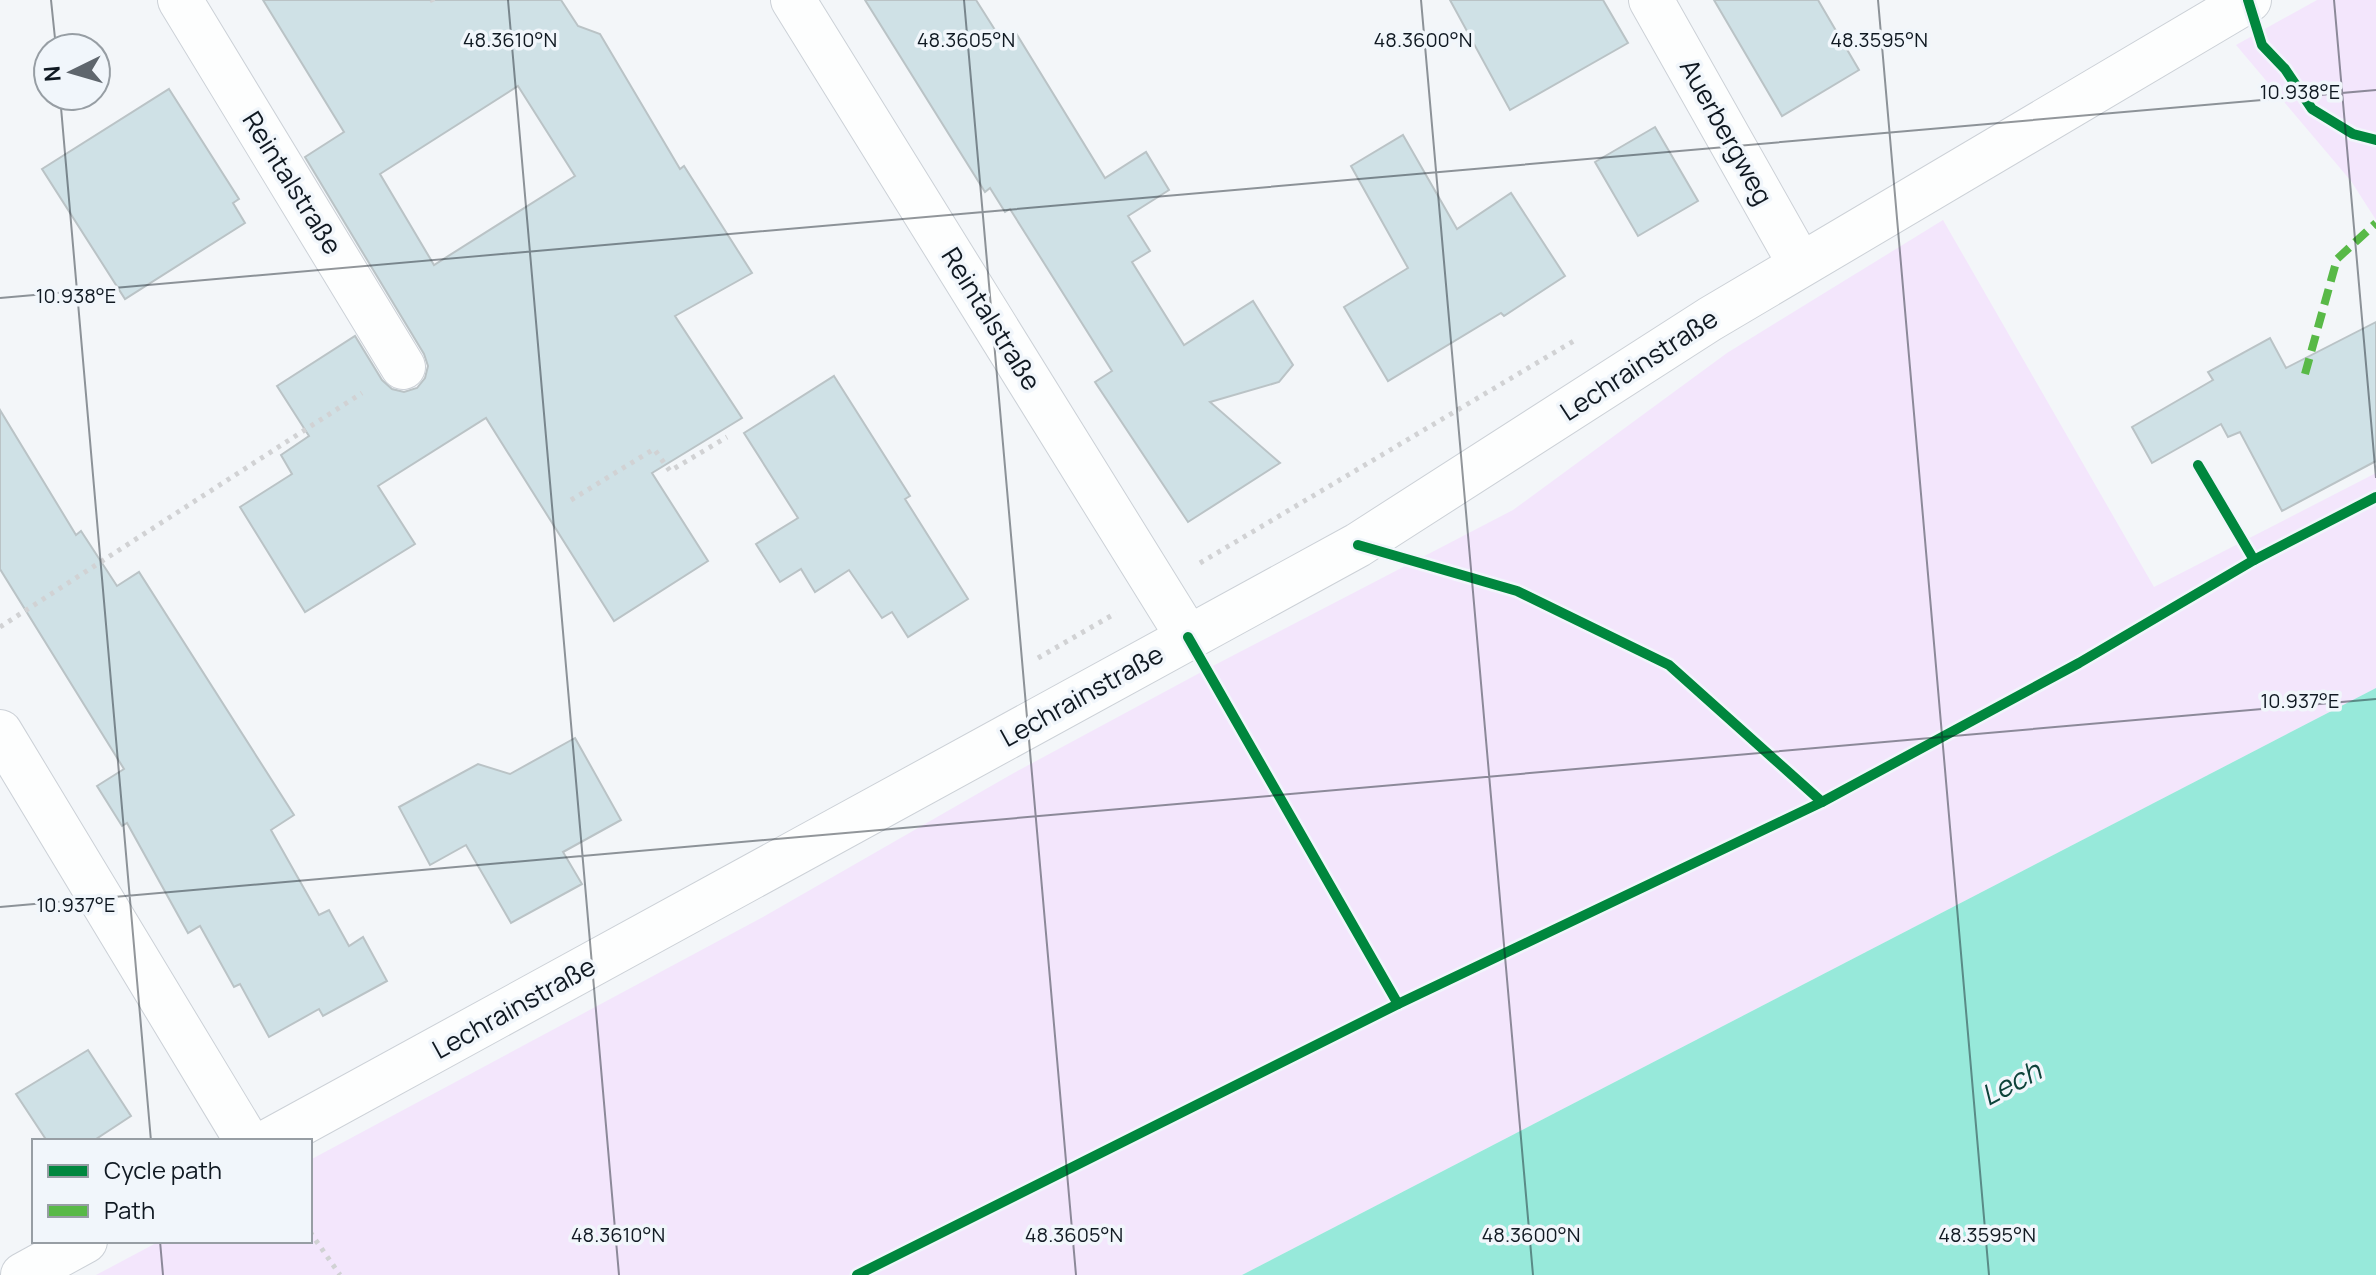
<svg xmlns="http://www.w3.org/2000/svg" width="2376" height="1275" font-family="Manrope,sans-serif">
	<rect width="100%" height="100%" fill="#f3f6f9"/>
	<g fill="#f3e6fc">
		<path d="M 2317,0 L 2376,0 L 2376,220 L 2351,181 L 2236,45 Z"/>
		<path d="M 1943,220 L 2154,587 L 2376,473 L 2376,688 L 1242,1275 L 96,1275 L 160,1241 L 310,1241 L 310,1160 L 763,917 L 1012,774 L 1207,669 L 1513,510 L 1727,353 Z"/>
	</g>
	<path fill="#97e9da" d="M 2376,688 L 2376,1275 L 1242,1275 Z"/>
	<g fill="#cfe1e6" stroke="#bac3c6" stroke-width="2" fill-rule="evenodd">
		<path d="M 263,0 L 561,0 L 578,26 L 600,34 L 680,169 L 684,166 L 752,273 L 675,316 L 742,418 L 652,473 L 708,561 L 614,621 L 486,418 L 378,486 L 415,544 L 305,612 L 240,507 L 292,474 L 281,455 L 309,436 L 277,386 L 355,336 L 382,380 L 392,389 L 404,392 L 417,388 L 425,378 L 428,366 L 424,354 L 305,157 L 344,132 ZM 518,86 L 575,176 L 434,265 L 380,174 Z"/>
		<path d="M 865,0 L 976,0 L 1002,41 L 1016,33 L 1105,178 L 1146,152 L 1169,190 L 1128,216 L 1150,251 L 1132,262 L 1184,345 L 1253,301 L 1293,365 L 1279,382 L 1210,402 L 1280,463 L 1188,522 L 1095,382 L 1112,371 L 1010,209 L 1005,212 L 990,188 L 985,192 Z"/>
		<path d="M 1450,0 L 1603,0 L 1628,43 L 1510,110 Z"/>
		<path d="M 1714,0 L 1818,0 L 1859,70 L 1782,116 Z"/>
		<path d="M 169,89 L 239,199 L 233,203 L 245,223 L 125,299 L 42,169 Z"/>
		<path d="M 1655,127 L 1698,201 L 1638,236 L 1595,162 Z"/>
		<path d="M 1403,135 L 1457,229 L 1511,193 L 1565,276 L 1504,316 L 1501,313 L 1388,381 L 1344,307 L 1408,268 L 1351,166 Z"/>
		<path d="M 2376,322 L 2376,461 L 2282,511 L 2240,432 L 2228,437 L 2221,424 L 2152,463 L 2132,427 L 2213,380 L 2208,372 L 2270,338 L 2286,368 Z"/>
		<path d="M 834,376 L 910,496 L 905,499 L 968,599 L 908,637 L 892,612 L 882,618 L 849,570 L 815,592 L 801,569 L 780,582 L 756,544 L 798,518 L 744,433 Z"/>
		<path d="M 0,410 L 76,535 L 81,531 L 117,586 L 139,572 L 294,815 L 271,830 L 319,915 L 329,910 L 349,946 L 363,937 L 387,981 L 323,1016 L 319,1009 L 269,1037 L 240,984 L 234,987 L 200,926 L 188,933 L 127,823 L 122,826 L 97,786 L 124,769 L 0,569 Z"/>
		<path d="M 575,738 L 621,820 L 563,852 L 582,884 L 511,923 L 466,845 L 430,865 L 399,807 L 478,764 L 510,774 Z"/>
		<path d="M 88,1050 L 131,1116 L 93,1141 L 47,1141 L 16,1094 Z"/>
	</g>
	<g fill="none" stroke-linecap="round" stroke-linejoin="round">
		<g stroke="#ccd1d7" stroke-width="46">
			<g id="street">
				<path d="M 180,0 L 403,367"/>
				<path d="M 793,0 L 1188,637"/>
				<path d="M 1651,0 L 1800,264"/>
				<path d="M 0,732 L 247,1141"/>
				<path d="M 269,1141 L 1358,545 L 1710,319 L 2249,0"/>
				<path d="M 23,1275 L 85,1241"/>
			</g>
		</g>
		<g stroke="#d1d2d4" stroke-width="5" stroke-dasharray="4 6" stroke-linecap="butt">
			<path d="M 432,0 L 433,2"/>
			<path d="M 571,500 L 654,449 L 670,471 L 727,437"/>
			<path d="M 1200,563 L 1577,339"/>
			<path d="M 0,627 L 362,393"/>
			<path d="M 1038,658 L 1116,613"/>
			<path d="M 310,1232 L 340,1275"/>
		</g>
		<use href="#street" stroke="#fdfefe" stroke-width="44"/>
		<path stroke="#58b947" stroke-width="8" stroke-dasharray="16 8" stroke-linecap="butt" d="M 2305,374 L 2337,259 L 2376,223"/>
		<g stroke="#f1f6fb" stroke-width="15">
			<g id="cycleway">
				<path d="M 2248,0 L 2262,45 L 2285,69 L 2312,109 L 2353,134 L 2376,140"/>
				<path d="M 2198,465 L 2254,560"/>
				<path d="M 1358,545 L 1517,591 L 1669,665 L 1822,802"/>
				<path d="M 1188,637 L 1398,1004"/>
				<path d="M 857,1275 L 1398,1004 L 1822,802 L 2079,663 L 2254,560 L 2376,497"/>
			</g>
		</g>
		<use href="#cycleway" stroke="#00873e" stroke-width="10"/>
	</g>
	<path fill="none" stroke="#101922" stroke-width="2" stroke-opacity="0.45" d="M 51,0 L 56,48M 508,0 L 619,1275M 964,0 L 1076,1275M 1421,0 L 1533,1275M 1878,0 L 1989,1275M 2334,0 L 2376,478M 60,96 L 151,1141M 0,298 L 2376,90M 0,907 L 2376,699M 160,1241 L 163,1275"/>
	<g text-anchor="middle" stroke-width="7" stroke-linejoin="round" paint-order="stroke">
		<g font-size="26" fill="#101922" stroke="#f1f6fb">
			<text transform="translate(1726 132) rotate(61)" y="9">Auerbergweg</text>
			<text transform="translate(292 183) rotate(58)" y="9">Reintalstraße</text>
			<text transform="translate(991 319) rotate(58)" y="9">Reintalstraße</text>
			<text transform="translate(1639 365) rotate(-33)" y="9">Lechrainstraße</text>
			<text transform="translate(1082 696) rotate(-29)" y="9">Lechrainstraße</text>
			<text transform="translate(514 1008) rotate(-29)" y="9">Lechrainstraße</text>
		</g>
		<g font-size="28" font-style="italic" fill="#0e433a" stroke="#f1f6fb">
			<text transform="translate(2011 1083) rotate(-28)" y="10">Lech</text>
		</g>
	</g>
	<g font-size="20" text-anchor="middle" fill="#101922" stroke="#f1f6fb" stroke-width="7" stroke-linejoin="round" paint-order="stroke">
		<text x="510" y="47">48.3610°N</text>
		<text x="966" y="47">48.3605°N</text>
		<text x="1423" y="47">48.3600°N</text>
		<text x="1879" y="47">48.3595°N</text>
		<text x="2300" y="99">10.938°E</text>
		<text x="76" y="303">10.938°E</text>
		<text x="2300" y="708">10.937°E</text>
		<text x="76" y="912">10.937°E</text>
		<text x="618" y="1242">48.3610°N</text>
		<text x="1074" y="1242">48.3605°N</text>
		<text x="1531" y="1242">48.3600°N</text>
		<text x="1987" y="1242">48.3595°N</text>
	</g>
	<rect x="32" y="1139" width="280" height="104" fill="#f1f6fb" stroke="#979ea4" stroke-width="2"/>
	<rect x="48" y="1165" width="40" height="12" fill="#00873e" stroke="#979ea4" stroke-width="2"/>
	<text x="104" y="1179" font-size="24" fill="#101922">Cycle path</text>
	<rect x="48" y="1205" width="40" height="12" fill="#58b947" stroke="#979ea4" stroke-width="2"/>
	<text x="104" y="1219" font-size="24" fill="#101922">Path</text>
	<g transform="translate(72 72) rotate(265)"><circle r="38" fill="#f1f6fb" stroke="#979ea4" stroke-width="2"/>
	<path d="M0-6L14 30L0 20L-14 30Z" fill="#5f666d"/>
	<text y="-12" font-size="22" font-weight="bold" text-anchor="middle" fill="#101922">N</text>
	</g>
</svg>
